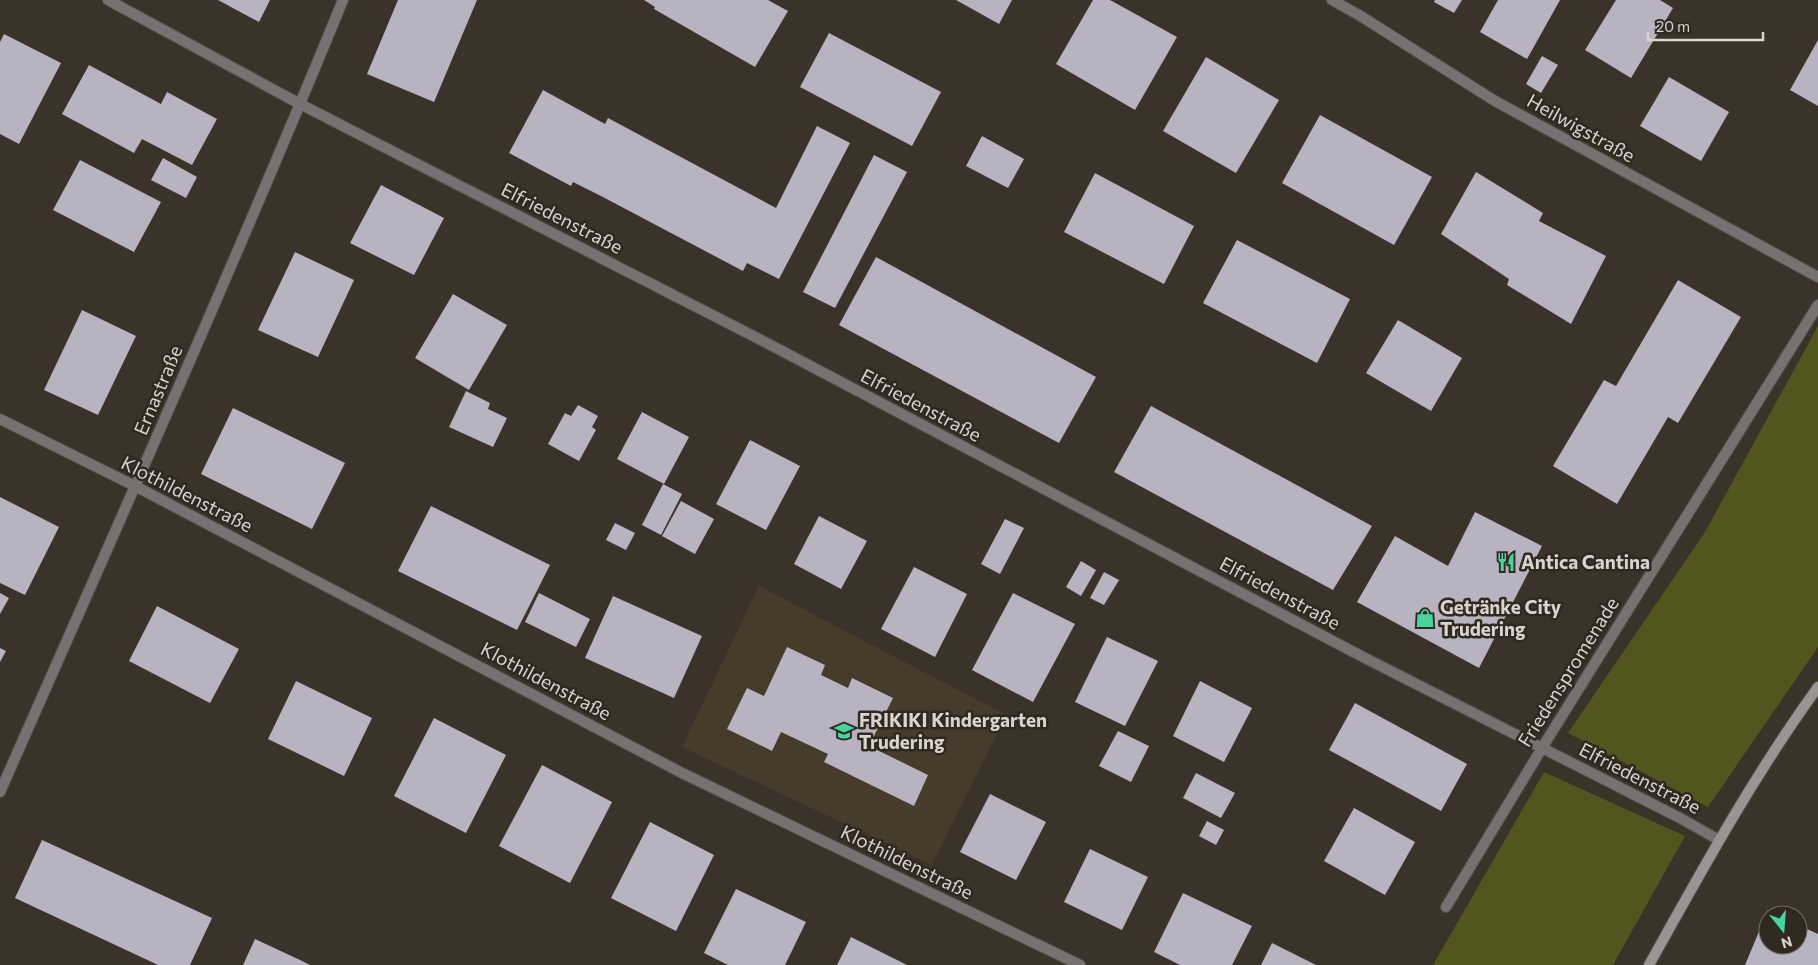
<svg xmlns="http://www.w3.org/2000/svg" width="1818" height="965" font-family="Commissioner,sans-serif">
	<rect width="100%" height="100%" fill="#3b332a"/>
	<path fill="#473b2c" d="M 759,586 L 1006,715 L 932,865 L 682,747 Z"/>
	<g fill="#52551d">
		<path d="M 1818,326 L 1818,647 L 1708,807 L 1568,733 L 1705,532 Z"/>
		<path d="M 1544,772 L 1685,836 L 1613,965 L 1433,965 Z"/>
	</g>
	<g fill="#b7b3c1">
		<path d="M 218,0 L 270,0 L 259,22 Z"/>
		<path d="M 398,0 L 477,0 L 434,102 L 367,74 Z"/>
		<path d="M 644,0 L 768,0 L 788,11 L 755,67 L 654,9 L 655,7 Z"/>
		<path d="M 956,0 L 1012,0 L 999,24 Z"/>
		<path d="M 1093,0 L 1110,0 L 1177,37 L 1135,110 L 1056,64 Z"/>
		<path d="M 1435,0 L 1462,0 L 1454,13 L 1434,2 Z"/>
		<path d="M 1498,0 L 1560,0 L 1527,59 L 1480,32 Z"/>
		<path d="M 1616,0 L 1660,0 L 1673,8 L 1631,78 L 1585,50 Z"/>
		<path d="M 829,33 L 941,92 L 912,146 L 800,87 Z"/>
		<path d="M 4,34 L 61,63 L 19,144 L 0,134 L 0,42 Z"/>
		<path d="M 1818,40 L 1818,106 L 1790,90 Z"/>
		<path d="M 1542,56 L 1558,65 L 1541,93 L 1526,84 Z"/>
		<path d="M 1206,57 L 1279,100 L 1236,173 L 1163,131 Z"/>
		<path d="M 89,65 L 161,104 L 167,92 L 217,119 L 192,165 L 142,139 L 134,153 L 62,114 Z"/>
		<path d="M 1669,77 L 1729,112 L 1701,161 L 1640,126 Z"/>
		<path d="M 543,90 L 605,124 L 608,118 L 776,208 L 817,126 L 850,143 L 779,279 L 747,263 L 743,271 L 601,196 L 573,182 L 571,186 L 509,153 Z"/>
		<path d="M 1320,115 L 1432,177 L 1394,245 L 1282,183 Z"/>
		<path d="M 982,136 L 1024,159 L 1008,188 L 966,166 Z"/>
		<path d="M 874,155 L 907,172 L 835,308 L 803,292 Z"/>
		<path d="M 163,158 L 197,177 L 186,198 L 151,180 Z"/>
		<path d="M 80,160 L 161,202 L 134,252 L 53,210 Z"/>
		<path d="M 1476,172 L 1543,213 L 1539,221 L 1606,256 L 1571,324 L 1507,285 L 1509,279 L 1441,234 Z"/>
		<path d="M 1095,173 L 1194,226 L 1164,284 L 1064,232 Z"/>
		<path d="M 381,185 L 444,218 L 414,275 L 350,243 Z"/>
		<path d="M 1237,240 L 1350,299 L 1317,363 L 1203,303 Z"/>
		<path d="M 295,252 L 354,280 L 318,357 L 258,330 Z"/>
		<path d="M 876,257 L 1096,377 L 1059,443 L 839,325 Z"/>
		<path d="M 1678,280 L 1741,317 L 1678,423 L 1668,417 L 1617,504 L 1553,466 L 1604,380 L 1616,386 Z"/>
		<path d="M 453,294 L 507,325 L 469,390 L 415,358 Z"/>
		<path d="M 82,310 L 136,336 L 98,415 L 44,390 Z"/>
		<path d="M 1398,320 L 1462,358 L 1431,411 L 1366,373 Z"/>
		<path d="M 466,391 L 490,403 L 488,409 L 507,418 L 493,447 L 449,427 Z"/>
		<path d="M 578,405 L 598,416 L 592,427 L 596,430 L 579,461 L 548,444 L 565,413 L 571,416 Z"/>
		<path d="M 1151,406 L 1372,526 L 1333,590 L 1114,472 Z"/>
		<path d="M 233,408 L 345,463 L 312,529 L 201,474 Z"/>
		<path d="M 642,412 L 689,437 L 664,484 L 617,459 Z"/>
		<path d="M 750,440 L 800,466 L 766,530 L 716,504 Z"/>
		<path d="M 663,484 L 682,494 L 661,535 L 642,525 Z"/>
		<path d="M 0,497 L 59,527 L 25,595 L 0,583 Z"/>
		<path d="M 681,501 L 714,519 L 695,554 L 662,536 Z"/>
		<path d="M 431,506 L 550,565 L 517,630 L 398,571 Z"/>
		<path d="M 1475,512 L 1542,546 L 1479,668 L 1357,602 L 1395,536 L 1448,566 Z"/>
		<path d="M 819,516 L 867,541 L 841,589 L 794,564 Z"/>
		<path d="M 1005,519 L 1024,528 L 1000,574 L 981,564 Z"/>
		<path d="M 615,523 L 635,533 L 626,550 L 606,540 Z"/>
		<path d="M 1081,561 L 1096,570 L 1081,596 L 1066,587 Z"/>
		<path d="M 914,567 L 967,594 L 935,657 L 881,629 Z"/>
		<path d="M 1104,572 L 1119,580 L 1104,605 L 1090,598 Z"/>
		<path d="M 0,593 L 9,598 L 0,614 Z"/>
		<path d="M 539,593 L 590,619 L 576,647 L 525,622 Z"/>
		<path d="M 1013,593 L 1075,624 L 1033,702 L 972,670 Z"/>
		<path d="M 613,596 L 702,636 L 674,698 L 585,658 Z"/>
		<path d="M 157,606 L 239,649 L 210,703 L 129,661 Z"/>
		<path d="M 1107,637 L 1158,661 L 1125,726 L 1075,702 Z"/>
		<path d="M 787,647 L 825,665 L 821,675 L 848,688 L 852,678 L 893,698 L 869,746 L 928,775 L 914,806 L 824,762 L 828,754 L 781,732 L 772,751 L 727,729 L 747,688 L 764,696 Z"/>
		<path d="M 0,648 L 6,651 L 0,662 Z"/>
		<path d="M 296,681 L 372,718 L 344,776 L 268,739 Z"/>
		<path d="M 1200,681 L 1252,708 L 1224,762 L 1173,736 Z"/>
		<path d="M 1355,703 L 1467,764 L 1441,811 L 1329,750 Z"/>
		<path d="M 434,718 L 506,755 L 466,833 L 394,796 Z"/>
		<path d="M 1118,731 L 1149,746 L 1131,782 L 1099,766 Z"/>
		<path d="M 542,765 L 612,802 L 570,883 L 499,846 Z"/>
		<path d="M 1196,773 L 1235,793 L 1221,818 L 1183,798 Z"/>
		<path d="M 990,794 L 1046,822 L 1016,880 L 960,852 Z"/>
		<path d="M 1354,808 L 1415,842 L 1385,895 L 1324,861 Z"/>
		<path d="M 1207,821 L 1224,830 L 1216,845 L 1199,836 Z"/>
		<path d="M 650,822 L 714,855 L 676,931 L 611,898 Z"/>
		<path d="M 42,840 L 212,918 L 190,965 L 158,965 L 15,898 Z"/>
		<path d="M 1090,849 L 1148,877 L 1122,930 L 1064,902 Z"/>
		<path d="M 736,889 L 806,922 L 785,965 L 728,965 L 704,953 Z"/>
		<path d="M 1183,893 L 1252,926 L 1232,965 L 1180,965 L 1154,952 Z"/>
		<path d="M 1768,910 L 1768,913 L 1773,915 L 1768,915 L 1768,945 L 1798,945 L 1798,925 L 1818,934 L 1818,965 L 1745,965 Z"/>
		<path d="M 851,937 L 907,965 L 837,965 Z"/>
		<path d="M 255,939 L 300,960 L 310,965 L 243,965 Z"/>
		<path d="M 1272,943 L 1316,965 L 1261,965 Z"/>
	</g>
	<g fill="none" stroke-linecap="round" stroke-linejoin="round">
		<g stroke="#575048" stroke-width="12">
			<g id="street">
				<path d="M 108,0 L 300,104 L 763,341 L 1365,658 L 1680,818 L 1719,840"/>
				<path d="M 1332,0 L 1359,15 L 1495,101 L 1818,277"/>
				<path d="M 0,419 L 135,486 L 682,773 L 1080,965"/>
				<path d="M 0,792 C 116,529 234,266 343,0"/>
				<path d="M 1446,907 L 1542,748 L 1818,305"/>
			</g>
		</g>
		<g stroke="#575048" stroke-width="12">
			<path id="secondary" d="M 1649,965 C 1702,870 1754,775 1818,687"/>
		</g>
		<use href="#street" stroke="#787172" stroke-width="10"/>
		<use href="#secondary" stroke="#9e9394" stroke-width="10"/>
	</g>
	<defs>
		<g id="restaurant-bare" transform="scale(1.5)"><path d="M-5-6h1v4h1v-4h1v4h1v-4h1v5L-1.5 .5V6h-2V.5L-5-1ZM5-6V6H3V1.5H1.5Q1.5-4 5-6Z" fill="#47d49e" stroke="#302920" stroke-width="2.5" paint-order="stroke"/></g>
		<g id="shop-bare" transform="scale(1.5)"><path d="M-5-2.5h2.3a2.7 3.5 0 0 1 5.4 0H5L5.5 6h-11ZM-1.5-2.5h3a1.5 2.3 0 0 0-3 0Z" fill="#47d49e" stroke="#302920" stroke-width="2.5" paint-order="stroke"/></g>
		<g id="school-bare" transform="scale(1.5)"><path d="M0-5L7-2L0 1L-7-2ZM-4 1L0 2.5L4 1V4Q0 6-4 4Z" fill="#47d49e" stroke="#302920" stroke-width="2.5" paint-order="stroke"/></g>
	</defs>
	<g fill-rule="evenodd">
		<use href="#restaurant-bare" x="1506" y="562"/>
		<use href="#shop-bare" x="1425" y="618"/>
		<use href="#school-bare" x="844" y="731"/>
	</g>
	<g text-anchor="middle" stroke-width="5" stroke-linejoin="round" paint-order="stroke">
		<g font-size="19" fill="#d9d4cf" stroke="#302920">
			<text transform="translate(1581 128) rotate(29)" y="7">Heilwigstraße</text>
			<text transform="translate(562 218) rotate(27)" y="7">Elfriedenstraße</text>
			<text transform="translate(158 390) rotate(-67)" y="7">Ernastraße</text>
			<text transform="translate(921 405) rotate(28)" y="7">Elfriedenstraße</text>
			<text transform="translate(187 494) rotate(27)" y="7">Klothildenstraße</text>
			<text transform="translate(1280 593) rotate(28)" y="7">Elfriedenstraße</text>
			<text transform="translate(1568 672) rotate(-58)" y="7">Friedenspromenade</text>
			<text transform="translate(546 681) rotate(28)" y="7">Klothildenstraße</text>
			<text transform="translate(1640 778) rotate(27)" y="7">Elfriedenstraße</text>
			<text transform="translate(907 862) rotate(26)" y="7">Klothildenstraße</text>
		</g>
		<g font-size="19" font-weight="bold" fill="#d9d4cf" stroke="#302920" text-anchor="start">
			<text x="1521" y="569">Antica Cantina</text>
			<text x="1440" y="614">Getränke City<tspan x="1440" dy="22">Trudering</tspan></text>
			<text x="859" y="727">FRIKIKI Kindergarten<tspan x="859" dy="22">Trudering</tspan></text>
		</g>
	</g>
	<g transform="translate(1783 930) rotate(163)"><circle r="24" fill="#302920" stroke="#746d66"/>
	<path d="M0-4L9 19L0 12L-9 19Z" fill="#47d49e"/>
	<text y="-8" font-size="14" font-weight="bold" text-anchor="middle" fill="#d9d4cf">N</text>
	</g>
	<path d="M1648 32v8h115v-8" fill="none" stroke="#d9d4cf" stroke-width="2.5"/>
	<text x="1656" y="32" font-size="15" fill="#d9d4cf" stroke="#302920" stroke-width="4" paint-order="stroke">20 m</text>
</svg>
